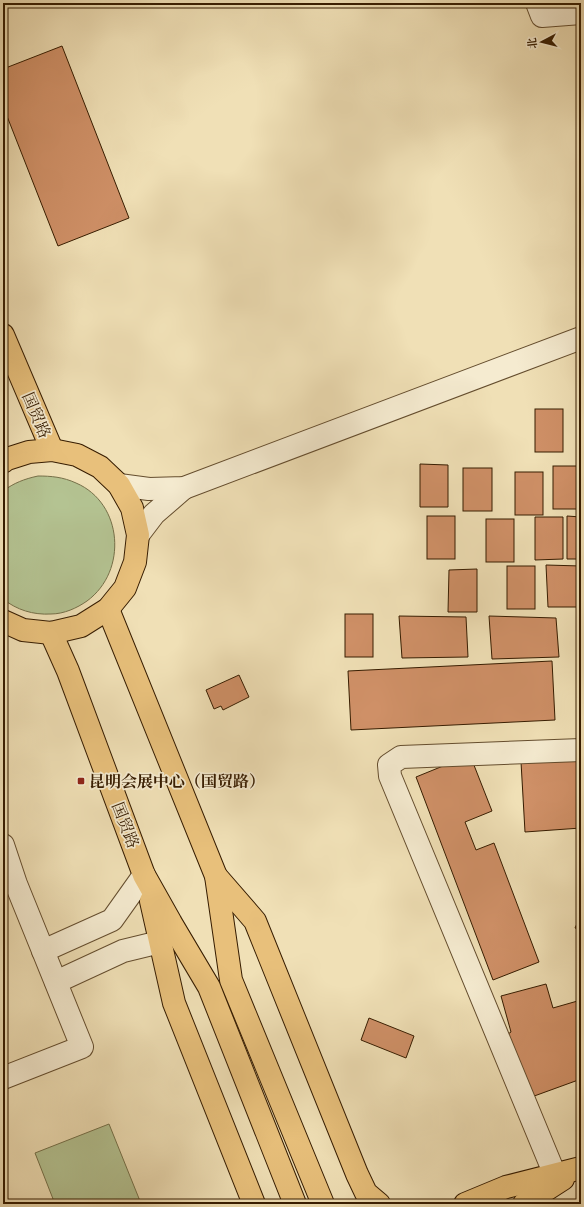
<svg xmlns="http://www.w3.org/2000/svg" width="584" height="1207" font-family="'Old Standard TT','Noto Serif SC',serif">
	<rect width="100%" height="100%" fill="#f0e0b6"/>
	<filter id="stains"><feTurbulence type="fractalNoise" baseFrequency=".005" numOctaves="4"/><feColorMatrix values="0 0 0 0 .2 0 0 0 0 .09 0 0 0 0 .02 0 0 0 .5 -.17"/></filter>
	<radialGradient id="worn" r=".72"><stop offset=".6" stop-color="#630" stop-opacity="0"/><stop offset="1" stop-color="#630" stop-opacity=".3"/></radialGradient>
	<g fill="#b4c392" stroke="#757049">
		<path d="M 38,476 C 51,476 63,477 76,483 C 123,503 128,571 87,601 C 77,608 64,614 51,614 C 33,615 17,610 3,599 L 3,491 C 14,483 24,479 38,476 Z"/>
		<path d="M 109,1124 L 140,1201 L 133,1204 L 55,1204 L 35,1153 Z"/>
	</g>
	<g fill="#cf9067" stroke="#361c00">
		<path d="M 62,46 L 129,218 L 58,246 L 3,106 L 3,69 Z"/>
		<rect x="579" y="396" width="2" height="43"/>
		<rect x="535" y="409" width="28" height="43"/>
		<path d="M 420,464 L 448,465 L 448,507 L 420,507 Z"/>
		<rect x="553" y="466" width="28" height="43"/>
		<rect x="463" y="468" width="29" height="43"/>
		<rect x="515" y="472" width="28" height="43"/>
		<rect x="427" y="516" width="28" height="43"/>
		<path d="M 567,516 L 581,517 L 581,559 L 567,559 Z"/>
		<path d="M 535,517 L 563,517 L 563,559 L 535,560 Z"/>
		<rect x="486" y="519" width="28" height="43"/>
		<path d="M 546,565 L 581,566 L 581,607 L 548,607 Z"/>
		<rect x="507" y="566" width="28" height="43"/>
		<path d="M 477,569 L 477,612 L 448,612 L 449,570 Z"/>
		<rect x="345" y="614" width="28" height="43"/>
		<path d="M 399,616 L 466,617 L 468,657 L 402,658 Z"/>
		<path d="M 489,616 L 556,618 L 559,657 L 492,659 Z"/>
		<path d="M 552,661 L 555,720 L 351,730 L 348,671 Z"/>
		<path d="M 239,675 L 249,697 L 223,710 L 221,706 L 214,709 L 206,690 Z"/>
		<path d="M 581,741 L 581,828 L 525,832 L 520,744 Z"/>
		<path d="M 470,755 L 492,811 L 465,822 L 476,850 L 494,843 L 539,962 L 493,980 L 416,777 Z"/>
		<path d="M 581,915 L 581,930 L 575,928 Z"/>
		<path d="M 546,984 L 553,1008 L 581,1000 L 581,1079 L 515,1103 L 493,1044 L 511,1032 L 501,996 Z"/>
		<path d="M 369,1018 L 414,1036 L 406,1058 L 361,1040 Z"/>
	</g>
	<g fill="none" stroke-linecap="round" stroke-linejoin="round">
		<g stroke="#644d2e" stroke-width="24">
			<g id="minor">
				<path d="M 537,3 L 542,16 L 581,13"/>
				<path d="M 119,485 L 149,489 L 184,488 L 581,338"/>
				<path d="M 138,535 L 154,514 L 184,488"/>
				<path d="M 3,845 L 16,884 L 82,1047 L 3,1078"/>
				<path d="M 43,951 L 112,920 L 144,875"/>
				<path d="M 56,982 L 123,951 L 160,942"/>
				<path d="M 555,1175 L 390,776 L 389,765 L 401,757 L 581,750"/>
			</g>
		</g>
		<g stroke="#361c00" stroke-width="24">
			<g id="major">
				<path d="M 3,335 L 52,450"/>
				<path d="M 3,462 L 7,459 L 29,452 L 52,450 L 77,455 L 100,467 L 119,485 L 132,508 L 138,535 L 135,562 L 125,588 L 108,609 L 81,626 L 51,633 L 23,630 L 3,621"/>
				<path d="M 108,609 L 216,876 L 231,980 L 323,1204"/>
				<path d="M 51,633 L 68,671 L 144,875 L 171,923 L 209,987 L 295,1204"/>
				<path d="M 216,876 L 255,921 L 357,1174 L 366,1193 L 379,1204"/>
				<path d="M 151,901 L 174,1003 L 254,1204"/>
				<path d="M 465,1204 L 506,1187 L 581,1168"/>
				<path d="M 524,1204 L 563,1179"/>
			</g>
		</g>
		<use href="#minor" stroke="#f5ebd0" stroke-width="22"/>
		<use href="#major" stroke="#e8c07b" stroke-width="22"/>
	</g>
	<rect fill="#8f2418" stroke="#f5ebd0" stroke-width="1.5" x="77" y="777" width="8" height="8" rx="2"/>
	<g text-anchor="middle" stroke-width="3.5" stroke-linejoin="round" paint-order="stroke">
		<g font-size="16" fill="#361c00" stroke="#f5ebd0">
			<text transform="translate(37 415) rotate(67)" y="6">国贸路</text>
			<text transform="translate(126 825) rotate(69)" y="6">国贸路</text>
		</g>
		<g font-size="16" font-weight="bold" fill="#361c00" stroke="#f5ebd0" text-anchor="start">
			<text x="89" y="787">昆明会展中心（国贸路）</text>
		</g>
	</g>
	<rect width="584" height="1207" fill="none" stroke="#f0e0b6" stroke-width="16"/>
	<rect x="4" y="4" width="576" height="1199" fill="none" stroke="#361c00" stroke-width="2"/>
	<rect x="8" y="8" width="568" height="1191" fill="none" stroke="#361c00"/>
	<g transform="translate(542 42) rotate(263)" stroke="#f5ebd0" stroke-width="3" paint-order="stroke">
	<path d="M0-3L7 15L0 10L-7 15Z" fill="#361c00"/>
	<text y="-6" font-size="11" font-weight="bold" text-anchor="middle" fill="#361c00">北</text>
	</g>
	<rect width="100%" height="100%" filter="url(#stains)"/>
	<rect width="100%" height="100%" fill="url(#worn)"/>
</svg>
